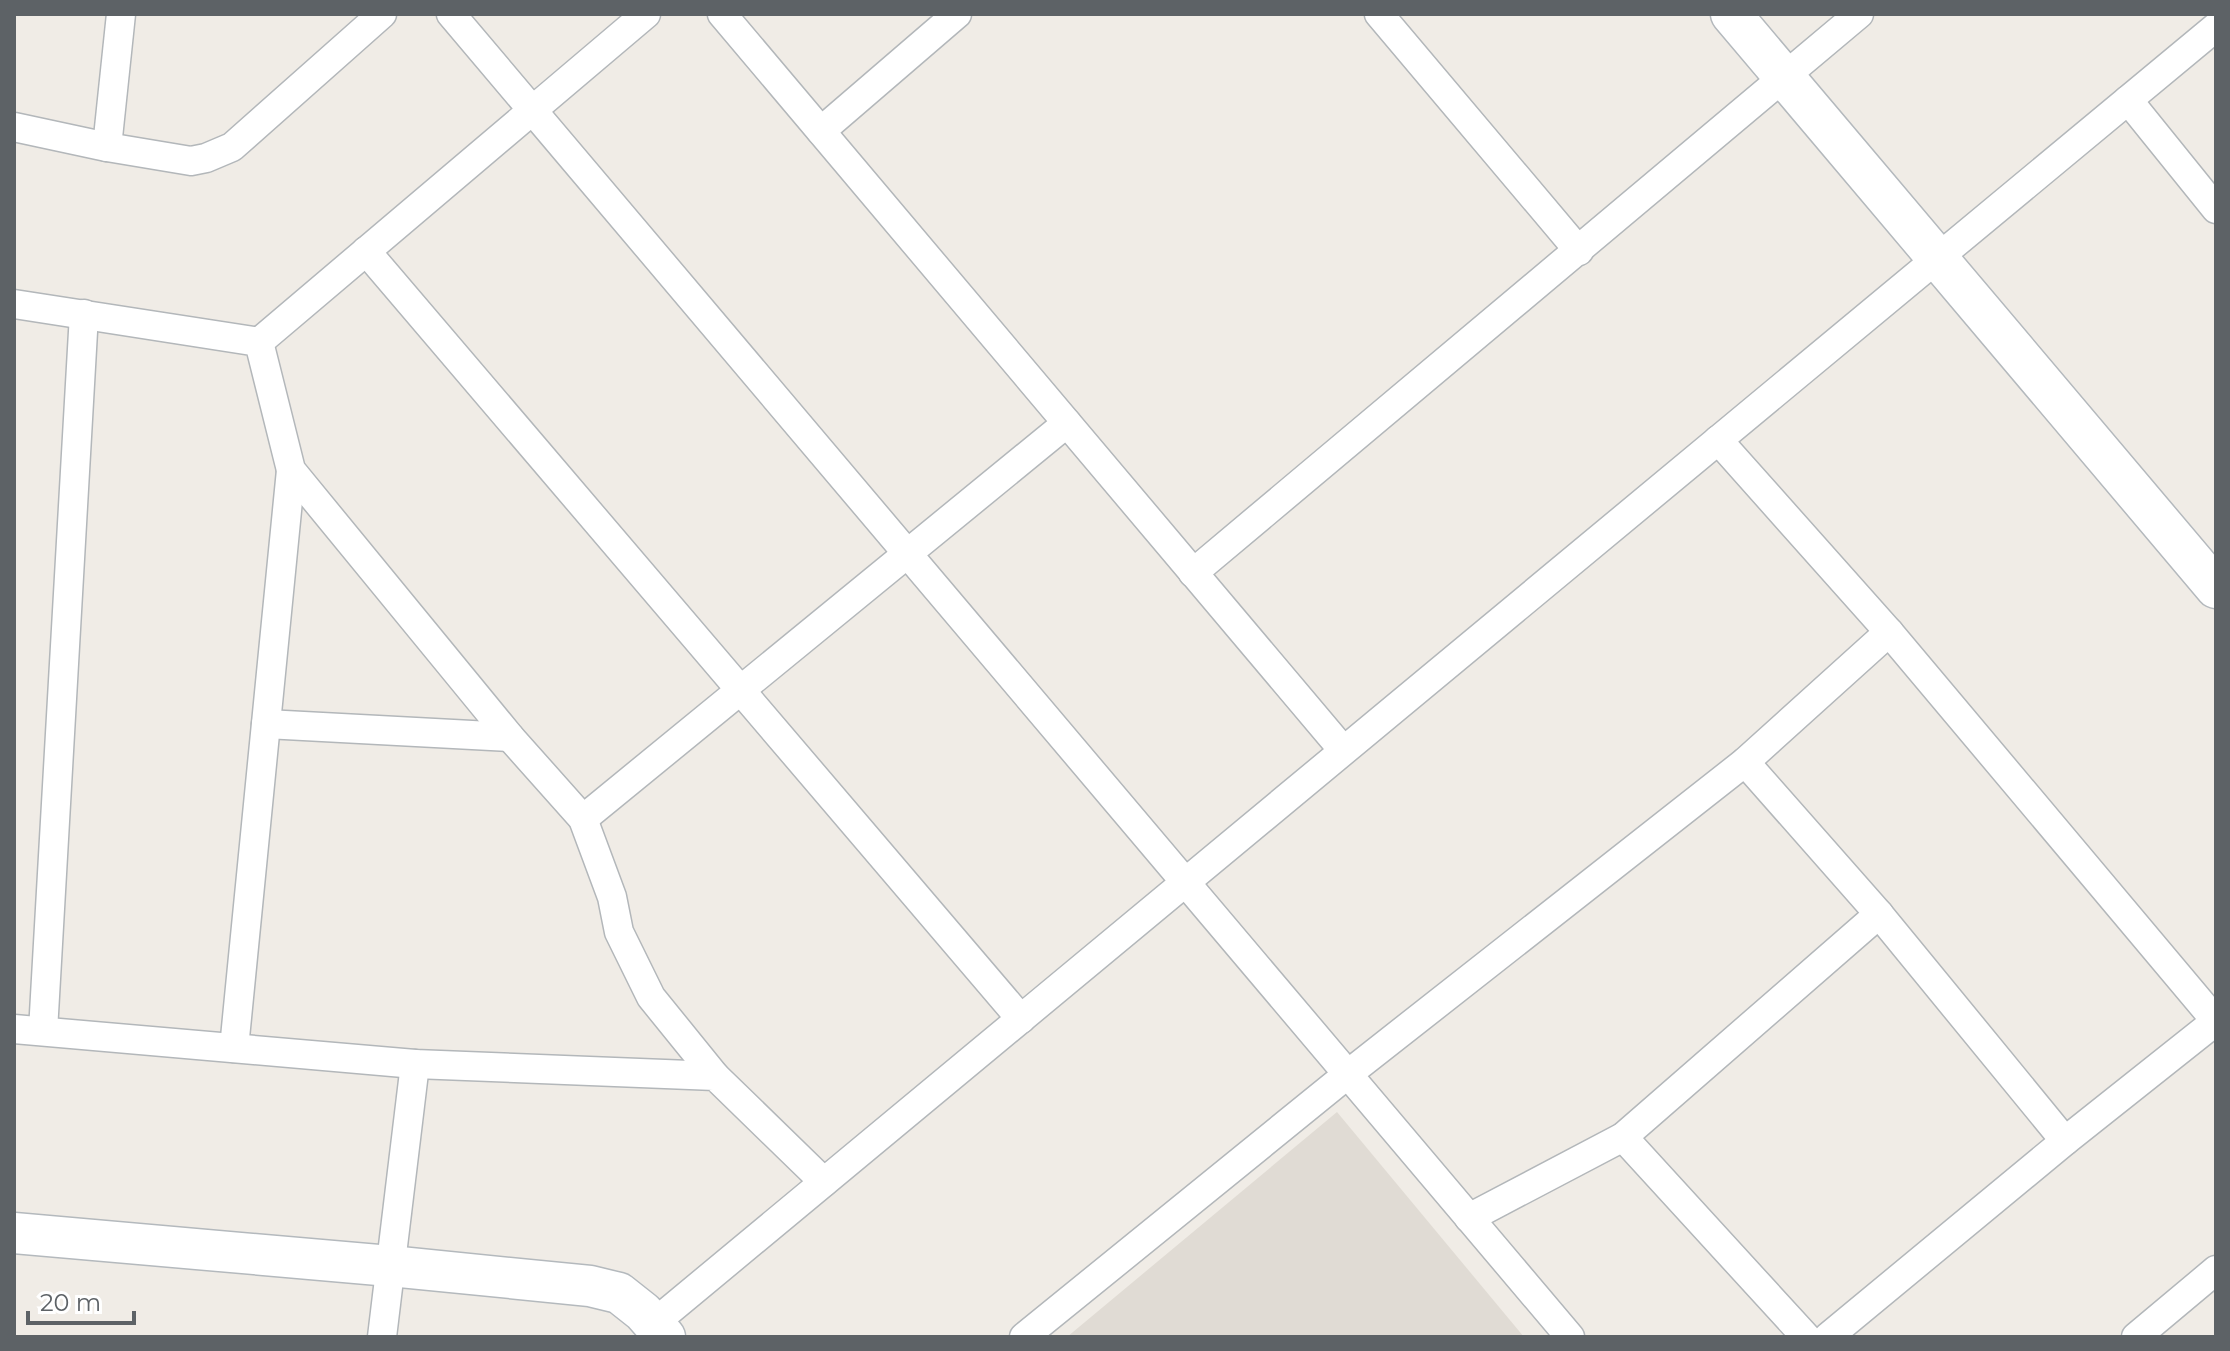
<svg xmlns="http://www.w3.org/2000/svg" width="2230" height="1351" font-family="Montserrat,sans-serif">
	<rect width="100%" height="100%" fill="#f0ece6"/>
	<path fill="#e0dbd4" d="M 1337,1112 L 1524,1337 L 1067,1337 Z"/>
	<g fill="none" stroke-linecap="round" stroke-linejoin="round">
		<g stroke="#b3b7ba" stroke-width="31">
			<g id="street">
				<path d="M 451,14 L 1570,1337"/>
				<path d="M 722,14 L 1343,750"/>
				<path d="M 1379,14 L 1579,251"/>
				<path d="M 2128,100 L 2216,209"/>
				<path d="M 14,127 L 107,147 L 191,161 L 206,158 L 232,147 L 382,14"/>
				<path d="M 821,131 L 957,14"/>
				<path d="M 107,147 L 121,14"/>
				<path d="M 366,251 L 1021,1019"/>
				<path d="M 14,304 L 259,342 L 291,470 L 510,737 L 583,819 L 612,897 L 619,932 L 651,997 L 715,1076"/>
				<path d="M 259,342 L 646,14"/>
				<path d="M 1718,440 L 1889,632 L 2216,1021"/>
				<path d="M 1193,573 L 1859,14"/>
				<path d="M 266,724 L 510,737"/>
				<path d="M 1745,762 L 1879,914 L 2065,1141"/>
				<path d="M 583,819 L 1067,423"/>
				<path d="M 14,1029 L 415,1064 L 715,1076 L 824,1182"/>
				<path d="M 43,1031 L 84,314"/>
				<path d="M 234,1048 L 291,470"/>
				<path d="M 1623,1137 L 1806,1337"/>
				<path d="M 1469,1218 L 1623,1137 L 1879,914"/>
				<path d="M 653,1324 L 2216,27"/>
				<path d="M 382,1337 L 415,1064"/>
				<path d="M 1024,1337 L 1348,1074 L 1745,762 L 1889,632"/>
				<path d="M 1828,1337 L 2065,1141 L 2216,1021"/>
				<path d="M 2136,1337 L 2216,1270"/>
			</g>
		</g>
		<g stroke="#b4b9bd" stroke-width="43">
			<g id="secondary">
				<path d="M 1731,14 L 2216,588"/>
				<path d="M 14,1233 L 390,1266 L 590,1286 L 619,1293 L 643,1312 L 665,1337"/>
			</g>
		</g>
		<use href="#street" stroke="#fff" stroke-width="28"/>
		<use href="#secondary" stroke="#fff" stroke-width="40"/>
	</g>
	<rect width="2230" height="1351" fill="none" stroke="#5d6266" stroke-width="32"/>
	<path d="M28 1311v12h106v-12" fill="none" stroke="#5d6266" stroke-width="4"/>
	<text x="40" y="1311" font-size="24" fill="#5d6266" stroke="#ffffff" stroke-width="6" paint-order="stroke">20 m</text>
</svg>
